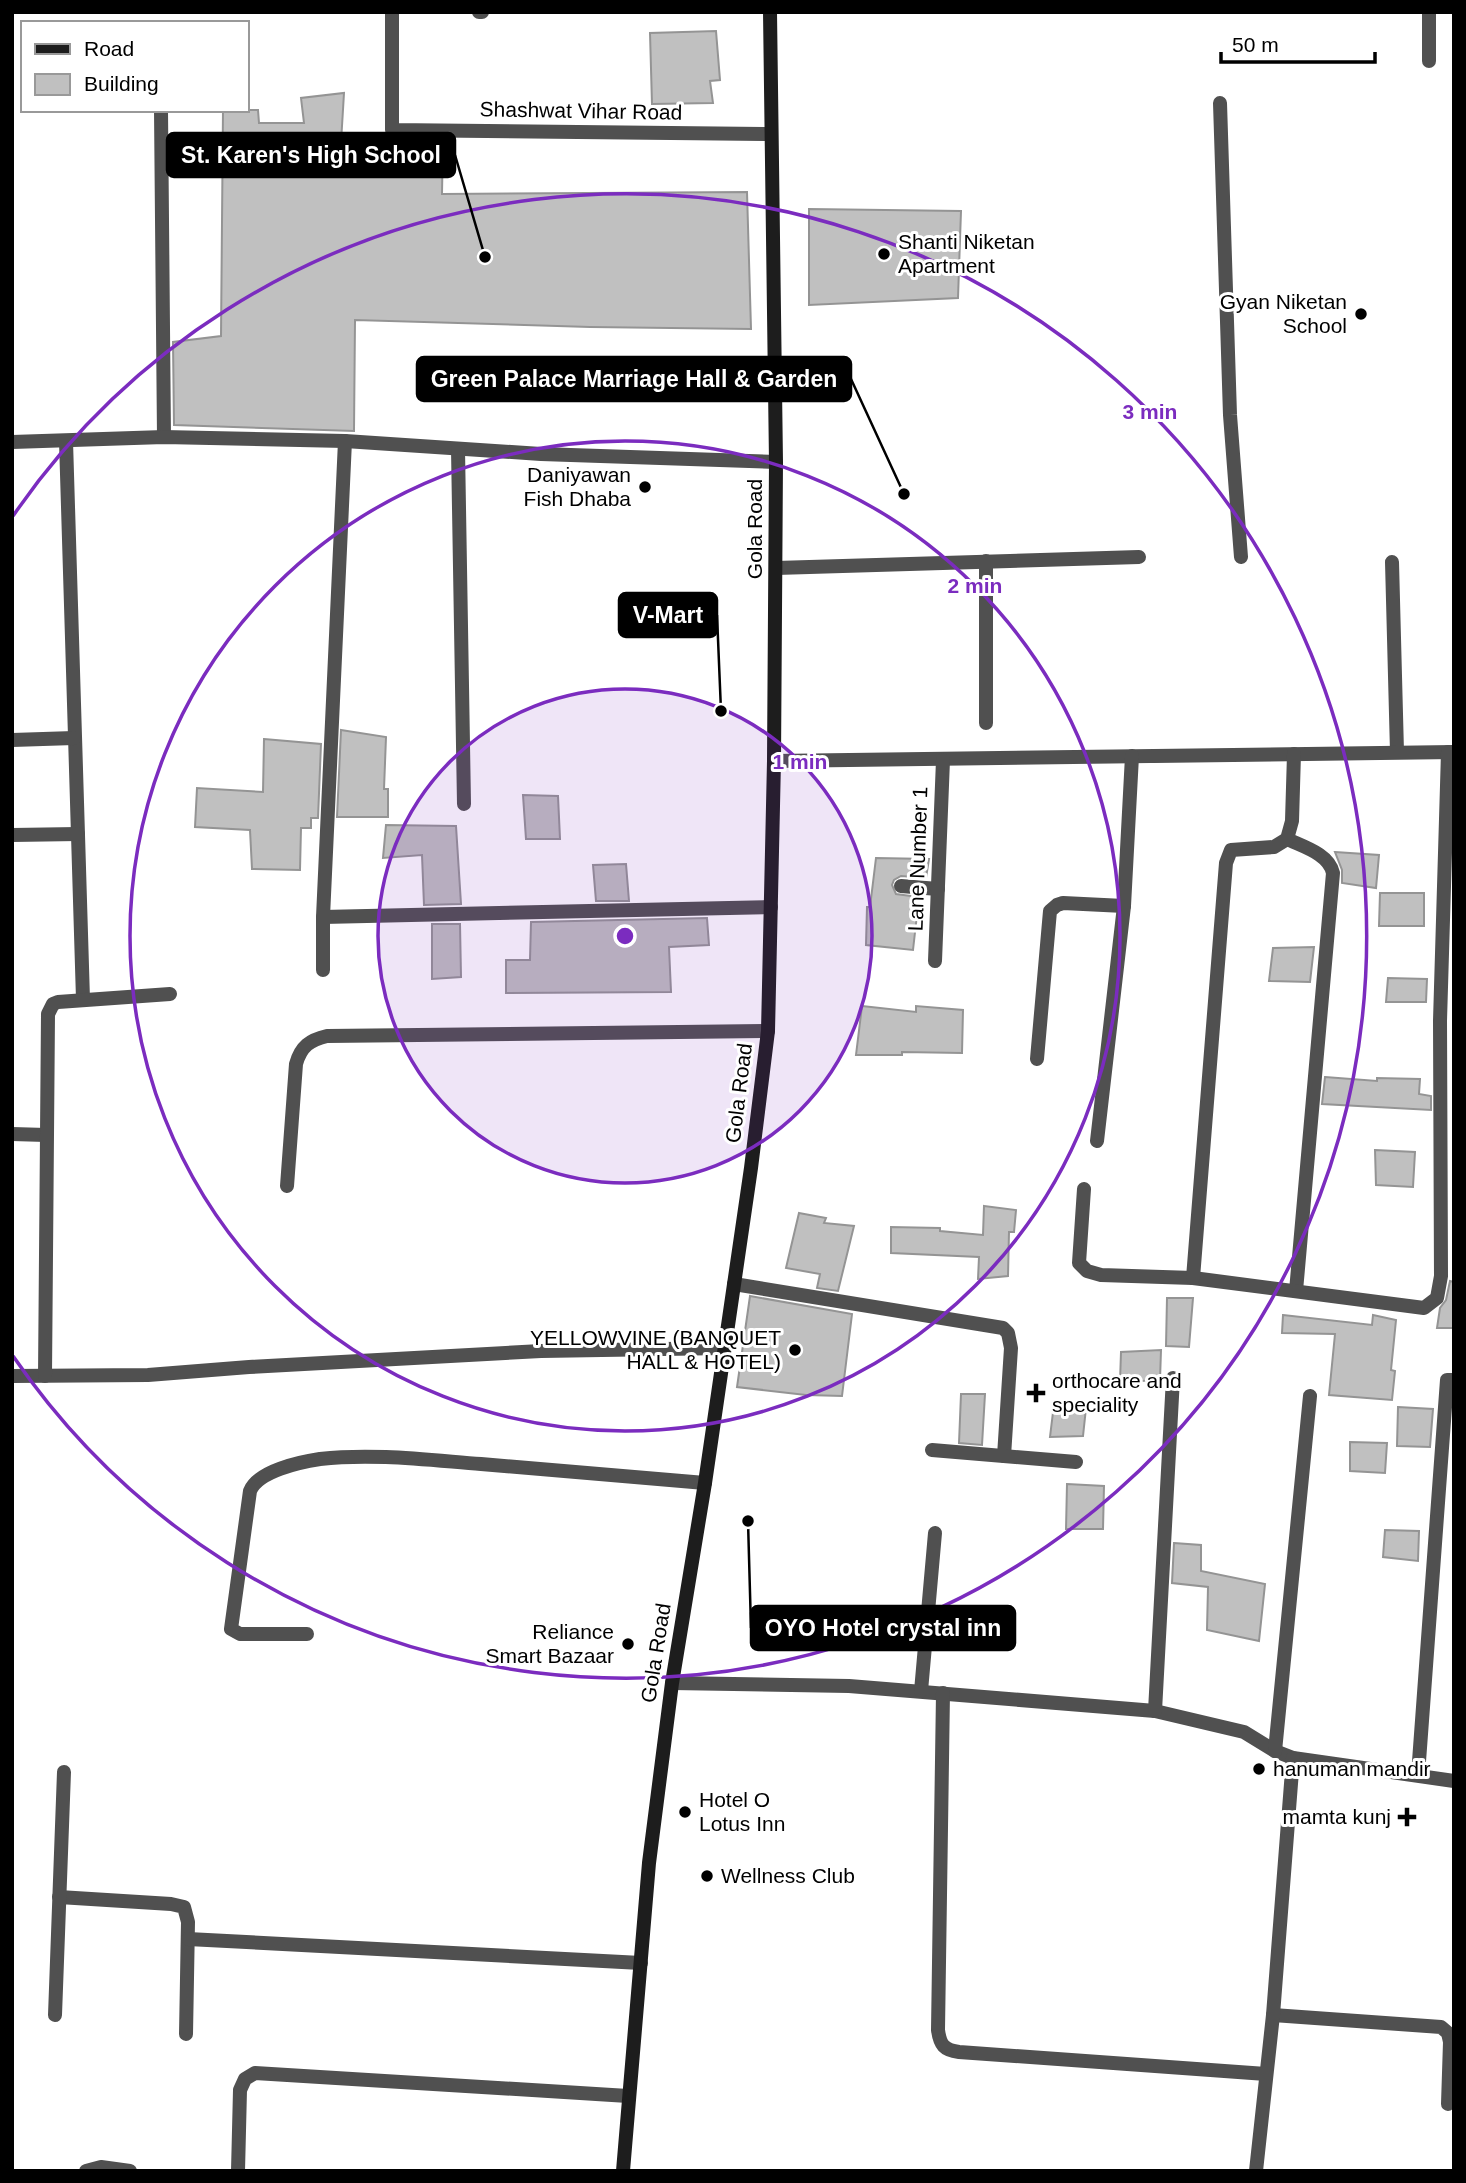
<svg xmlns="http://www.w3.org/2000/svg" width="1466" height="2183" font-family="Helvetica,sans-serif">
	<rect width="100%" height="100%" fill="#fff"/>
	<g fill="#c0c0c0" stroke="#949494" stroke-width="2">
		<path d="M 716,31 L 720,80 L 710,81 L 713,103 L 652,104 L 650,33 Z"/>
		<path d="M 344,93 L 340,159 L 387,161 L 387,139 L 443,140 L 442,194 L 747,192 L 751,329 L 590,327 L 355,320 L 354,431 L 174,425 L 173,342 L 221,336 L 223,110 L 258,110 L 259,123 L 304,123 L 301,98 Z"/>
		<path d="M 809,209 L 961,211 L 958,298 L 809,305 Z"/>
		<path d="M 341,730 L 386,737 L 384,789 L 388,789 L 388,817 L 337,817 Z"/>
		<path d="M 264,739 L 321,744 L 318,818 L 311,818 L 311,828 L 301,828 L 300,870 L 252,869 L 250,830 L 195,827 L 197,788 L 263,792 Z"/>
		<path d="M 523,795 L 558,796 L 560,839 L 526,839 Z"/>
		<path d="M 386,825 L 456,826 L 461,904 L 424,905 L 422,855 L 383,858 Z"/>
		<path d="M 1335,852 L 1379,855 L 1376,888 L 1342,883 L 1342,870 Z"/>
		<path d="M 876,858 L 929,859 L 926,878 L 901,876 L 894,880 L 892,885 L 896,894 L 919,897 L 913,950 L 866,945 L 867,907 L 870,907 Z"/>
		<path d="M 626,864 L 629,901 L 596,901 L 593,865 Z"/>
		<path d="M 1380,893 L 1424,893 L 1424,926 L 1379,926 Z"/>
		<path d="M 707,918 L 709,945 L 669,947 L 671,992 L 506,993 L 506,960 L 530,960 L 531,922 Z"/>
		<path d="M 432,924 L 460,924 L 461,977 L 432,979 Z"/>
		<path d="M 1314,947 L 1310,982 L 1269,981 L 1273,948 Z"/>
		<path d="M 1388,978 L 1427,979 L 1426,1002 L 1386,1002 Z"/>
		<path d="M 862,1006 L 916,1012 L 916,1006 L 963,1010 L 962,1053 L 902,1052 L 902,1055 L 856,1055 Z"/>
		<path d="M 1325,1077 L 1377,1081 L 1377,1078 L 1420,1079 L 1419,1094 L 1431,1096 L 1431,1110 L 1322,1104 Z"/>
		<path d="M 1375,1150 L 1415,1152 L 1413,1187 L 1376,1185 Z"/>
		<path d="M 984,1206 L 1016,1210 L 1014,1232 L 1009,1232 L 1008,1276 L 978,1279 L 979,1257 L 891,1253 L 891,1227 L 940,1228 L 940,1231 L 983,1235 Z"/>
		<path d="M 799,1213 L 826,1218 L 824,1223 L 854,1226 L 838,1291 L 817,1288 L 820,1274 L 786,1268 Z"/>
		<path d="M 1450,1281 L 1454,1282 L 1454,1328 L 1437,1328 L 1440,1308 L 1446,1300 Z"/>
		<path d="M 750,1296 L 852,1314 L 842,1396 L 806,1395 L 737,1387 Z"/>
		<path d="M 1167,1298 L 1193,1298 L 1189,1347 L 1166,1346 Z"/>
		<path d="M 1283,1315 L 1372,1325 L 1373,1315 L 1396,1320 L 1391,1370 L 1395,1371 L 1392,1400 L 1329,1395 L 1335,1334 L 1282,1333 Z"/>
		<path d="M 1161,1350 L 1160,1380 L 1120,1382 L 1121,1352 Z"/>
		<path d="M 961,1394 L 985,1394 L 982,1445 L 959,1443 Z"/>
		<path d="M 1054,1404 L 1086,1408 L 1083,1436 L 1050,1437 Z"/>
		<path d="M 1398,1407 L 1433,1409 L 1430,1447 L 1397,1446 Z"/>
		<path d="M 1350,1442 L 1387,1443 L 1385,1473 L 1350,1471 Z"/>
		<path d="M 1067,1484 L 1104,1486 L 1103,1529 L 1066,1529 Z"/>
		<path d="M 1385,1530 L 1419,1531 L 1418,1561 L 1383,1557 Z"/>
		<path d="M 1174,1543 L 1201,1545 L 1201,1571 L 1265,1584 L 1259,1641 L 1207,1630 L 1208,1587 L 1172,1583 Z"/>
	</g>
	<g fill="none" stroke-linecap="round" stroke-linejoin="round">
		<g stroke="#505050" stroke-width="14">
			<path d="M 392,12 L 392,130 L 771,134"/>
			<path d="M 479,12 L 482,12"/>
			<path d="M 1429,12 L 1429,61"/>
			<path d="M 1220,103 L 1230,415 L 1241,557"/>
			<path d="M 161,110 L 164,437"/>
			<path d="M 66,441 L 83,999"/>
			<path d="M 12,442 L 164,437 L 345,441 L 541,454 L 776,462"/>
			<path d="M 458,449 L 464,804"/>
			<path d="M 1392,562 L 1397,752"/>
			<path d="M 776,568 L 1139,557"/>
			<path d="M 986,723 L 986,561"/>
			<path d="M 12,740 L 74,738"/>
			<path d="M 774,761 L 1454,752"/>
			<path d="M 12,835 L 78,834"/>
			<path d="M 1287,839 C 1304,847 1329,854 1333,873 L 1296,1291"/>
			<path d="M 901,886 L 938,889"/>
			<path d="M 323,917 L 771,907"/>
			<path d="M 935,961 L 943,760"/>
			<path d="M 323,970 L 323,917 L 345,441"/>
			<path d="M 1037,1059 L 1050,911 L 1057,905 L 1063,903 L 1124,906"/>
			<path d="M 12,1134 L 46,1135"/>
			<path d="M 1097,1141 L 1124,906 L 1132,756"/>
			<path d="M 287,1186 L 296,1064 C 301,1046 310,1040 327,1036 L 768,1031"/>
			<path d="M 1084,1189 L 1079,1263 L 1087,1271 L 1101,1275 L 1193,1278 L 1424,1308 L 1437,1298 L 1441,1276 L 1440,1021 L 1448,752"/>
			<path d="M 1193,1278 L 1226,863 L 1231,850 L 1274,847 L 1287,839 L 1292,821 L 1294,754"/>
			<path d="M 734,1284 L 1003,1328 L 1008,1333 L 1011,1348 L 1004,1456"/>
			<path d="M 12,1376 L 148,1375 L 249,1367 L 541,1351 L 724,1348"/>
			<path d="M 45,1376 L 48,1014 L 53,1004 L 58,1002 L 170,994"/>
			<path d="M 932,1450 L 1076,1462"/>
			<path d="M 307,1634 L 240,1634 L 231,1629 L 250,1491 C 258,1471 300,1462 320,1459 C 373,1453 428,1460 481,1464 C 555,1470 630,1476 705,1483"/>
			<path d="M 672,1683 L 849,1686 L 1155,1711 L 1244,1732 L 1275,1751 L 1293,1758 L 1454,1781"/>
			<path d="M 921,1691 L 935,1533"/>
			<path d="M 943,1693 L 938,2030 C 940,2045 944,2050 959,2052 L 1266,2074"/>
			<path d="M 1155,1711 L 1173,1378"/>
			<path d="M 1275,1751 L 1310,1396"/>
			<path d="M 1418,1775 L 1447,1380 L 1454,1380"/>
			<path d="M 59,1897 L 171,1904 L 184,1907 L 188,1922 L 186,2034"/>
			<path d="M 188,1939 L 641,1963"/>
			<path d="M 55,2015 L 64,1772"/>
			<path d="M 1273,2015 L 1441,2027 L 1448,2033 L 1450,2042 L 1448,2104"/>
			<path d="M 86,2171 L 101,2167 L 130,2171"/>
			<path d="M 238,2171 L 240,2090 L 245,2079 L 255,2073 L 628,2096"/>
			<path d="M 1256,2171 L 1273,2015 L 1293,1758"/>
		</g>
		<path stroke="#1d1d1d" stroke-width="14" d="M 623,2171 L 649,1863 L 661,1769 L 672,1683 L 705,1483 L 751,1168 L 768,1031 L 774,761 L 776,462 L 770,12"/>
	</g>
	<circle cx="625" cy="936" r="247" fill="#7b2cbf" fill-opacity=".12"/>
	<g fill="none" stroke="#7b2cbf" stroke-width="3.5">
		<circle cx="625" cy="936" r="247"/>
		<circle cx="625" cy="936" r="495"/>
		<path d="M13 516A742 742 0 1 1 13 1356"/>
	</g>
	<g fill="#000" stroke="#fff" stroke-width="2.5">
		<circle cx="884" cy="254" r="7"/>
		<circle cx="1361" cy="314" r="7"/>
		<circle cx="645" cy="487" r="7"/>
		<circle cx="795" cy="1350" r="7"/>
		<path d="M1032.5 1382.5h7v7h7v7h-7v7h-7v-7h-7v-7h7z"/>
		<circle cx="628" cy="1644" r="7"/>
		<circle cx="1259" cy="1769" r="7"/>
		<circle cx="685" cy="1812" r="7"/>
		<path d="M1403.5 1806.5h7v7h7v7h-7v7h-7v-7h-7v-7h7z"/>
		<circle cx="707" cy="1876" r="7"/>
	</g>
	<g text-anchor="middle" stroke-width="6" stroke-linejoin="round" paint-order="stroke">
		<g font-size="21" fill="#000" stroke="#fff">
			<text transform="translate(581 111) rotate(1)" y="7">Shashwat Vihar Road</text>
			<text transform="translate(755 529) rotate(-90)" y="7">Gola Road</text>
			<text transform="translate(918 859) rotate(-88)" y="7">Lane Number 1</text>
			<text transform="translate(739 1093) rotate(-83)" y="7">Gola Road</text>
			<text transform="translate(656 1653) rotate(-81)" y="7">Gola Road</text>
		</g>
		<g font-size="21" fill="#000" stroke="#fff" text-anchor="start">
			<text x="898" y="249">Shanti Niketan<tspan x="898" dy="24">Apartment</tspan></text>
			<text x="1347" y="309" text-anchor="end">Gyan Niketan<tspan x="1347" dy="24">School</tspan></text>
			<text x="631" y="482" text-anchor="end">Daniyawan<tspan x="631" dy="24">Fish Dhaba</tspan></text>
			<text x="781" y="1345" text-anchor="end">YELLOWVINE (BANQUET<tspan x="781" dy="24">HALL &amp; HOTEL)</tspan></text>
			<text x="1052" y="1388">orthocare and<tspan x="1052" dy="24">speciality</tspan></text>
			<text x="614" y="1639" text-anchor="end">Reliance<tspan x="614" dy="24">Smart Bazaar</tspan></text>
			<text x="1273" y="1776">hanuman mandir</text>
			<text x="699" y="1807">Hotel O<tspan x="699" dy="24">Lotus Inn</tspan></text>
			<text x="1391" y="1824" text-anchor="end">mamta kunj</text>
			<text x="721" y="1883">Wellness Club</text>
		</g>
	</g>
	<circle cx="625" cy="936" r="10" fill="#7b2cbf" stroke="#fff" stroke-width="3.5"/>
	<g font-size="21" text-anchor="middle" font-weight="bold" fill="#7b2cbf" stroke="#fff" stroke-width="6" stroke-linejoin="round" paint-order="stroke">
		<text x="1150" y="419">3 min</text>
		<text x="975" y="593">2 min</text>
		<text x="800" y="769">1 min</text>
	</g>
	<path fill="none" stroke="#000" stroke-width="2.5" d="M485 257L455 155M904 494L851 379M721 711L717 615M748 1521L751 1628"/>
	<g fill="#000" stroke="#fff" stroke-width="2.5">
		<circle cx="485" cy="257" r="7"/>
		<circle cx="904" cy="494" r="7"/>
		<circle cx="721" cy="711" r="7"/>
		<circle cx="748" cy="1521" r="7"/>
	</g>
	<g fill="#000" stroke="#000" stroke-width="2.5">
		<rect x="167" y="133" width="288" height="44" rx="7"/>
		<rect x="417" y="357" width="434" height="44" rx="7"/>
		<rect x="619" y="593" width="98" height="44" rx="7"/>
		<rect x="751" y="1606" width="264" height="44" rx="7"/>
	</g>
	<g font-size="23" text-anchor="middle" font-weight="bold" fill="#fff">
		<text x="311" y="163">St. Karen's High School</text>
		<text x="634" y="387">Green Palace Marriage Hall &amp; Garden</text>
		<text x="668" y="623">V-Mart</text>
		<text x="883" y="1636">OYO Hotel crystal inn</text>
	</g>
	<rect width="1466" height="2183" fill="none" stroke="#000000" stroke-width="28"/>
	<rect x="21" y="21" width="228" height="91" fill="#ffffff" stroke="#999999" stroke-width="2"/>
	<rect x="35" y="44" width="35" height="10" fill="#1d1d1d" stroke="#999999" stroke-width="2"/>
	<text x="84" y="56" font-size="21" fill="#000000">Road</text>
	<rect x="35" y="74" width="35" height="21" fill="#c0c0c0" stroke="#999999" stroke-width="2"/>
	<text x="84" y="91" font-size="21" fill="#000000">Building</text>
	<path d="M1221 52v10h154v-10" fill="none" stroke="#000000" stroke-width="3.5"/>
	<text x="1232" y="52" font-size="21" fill="#000000" stroke="#ffffff" stroke-width="5" paint-order="stroke">50 m</text>
</svg>
